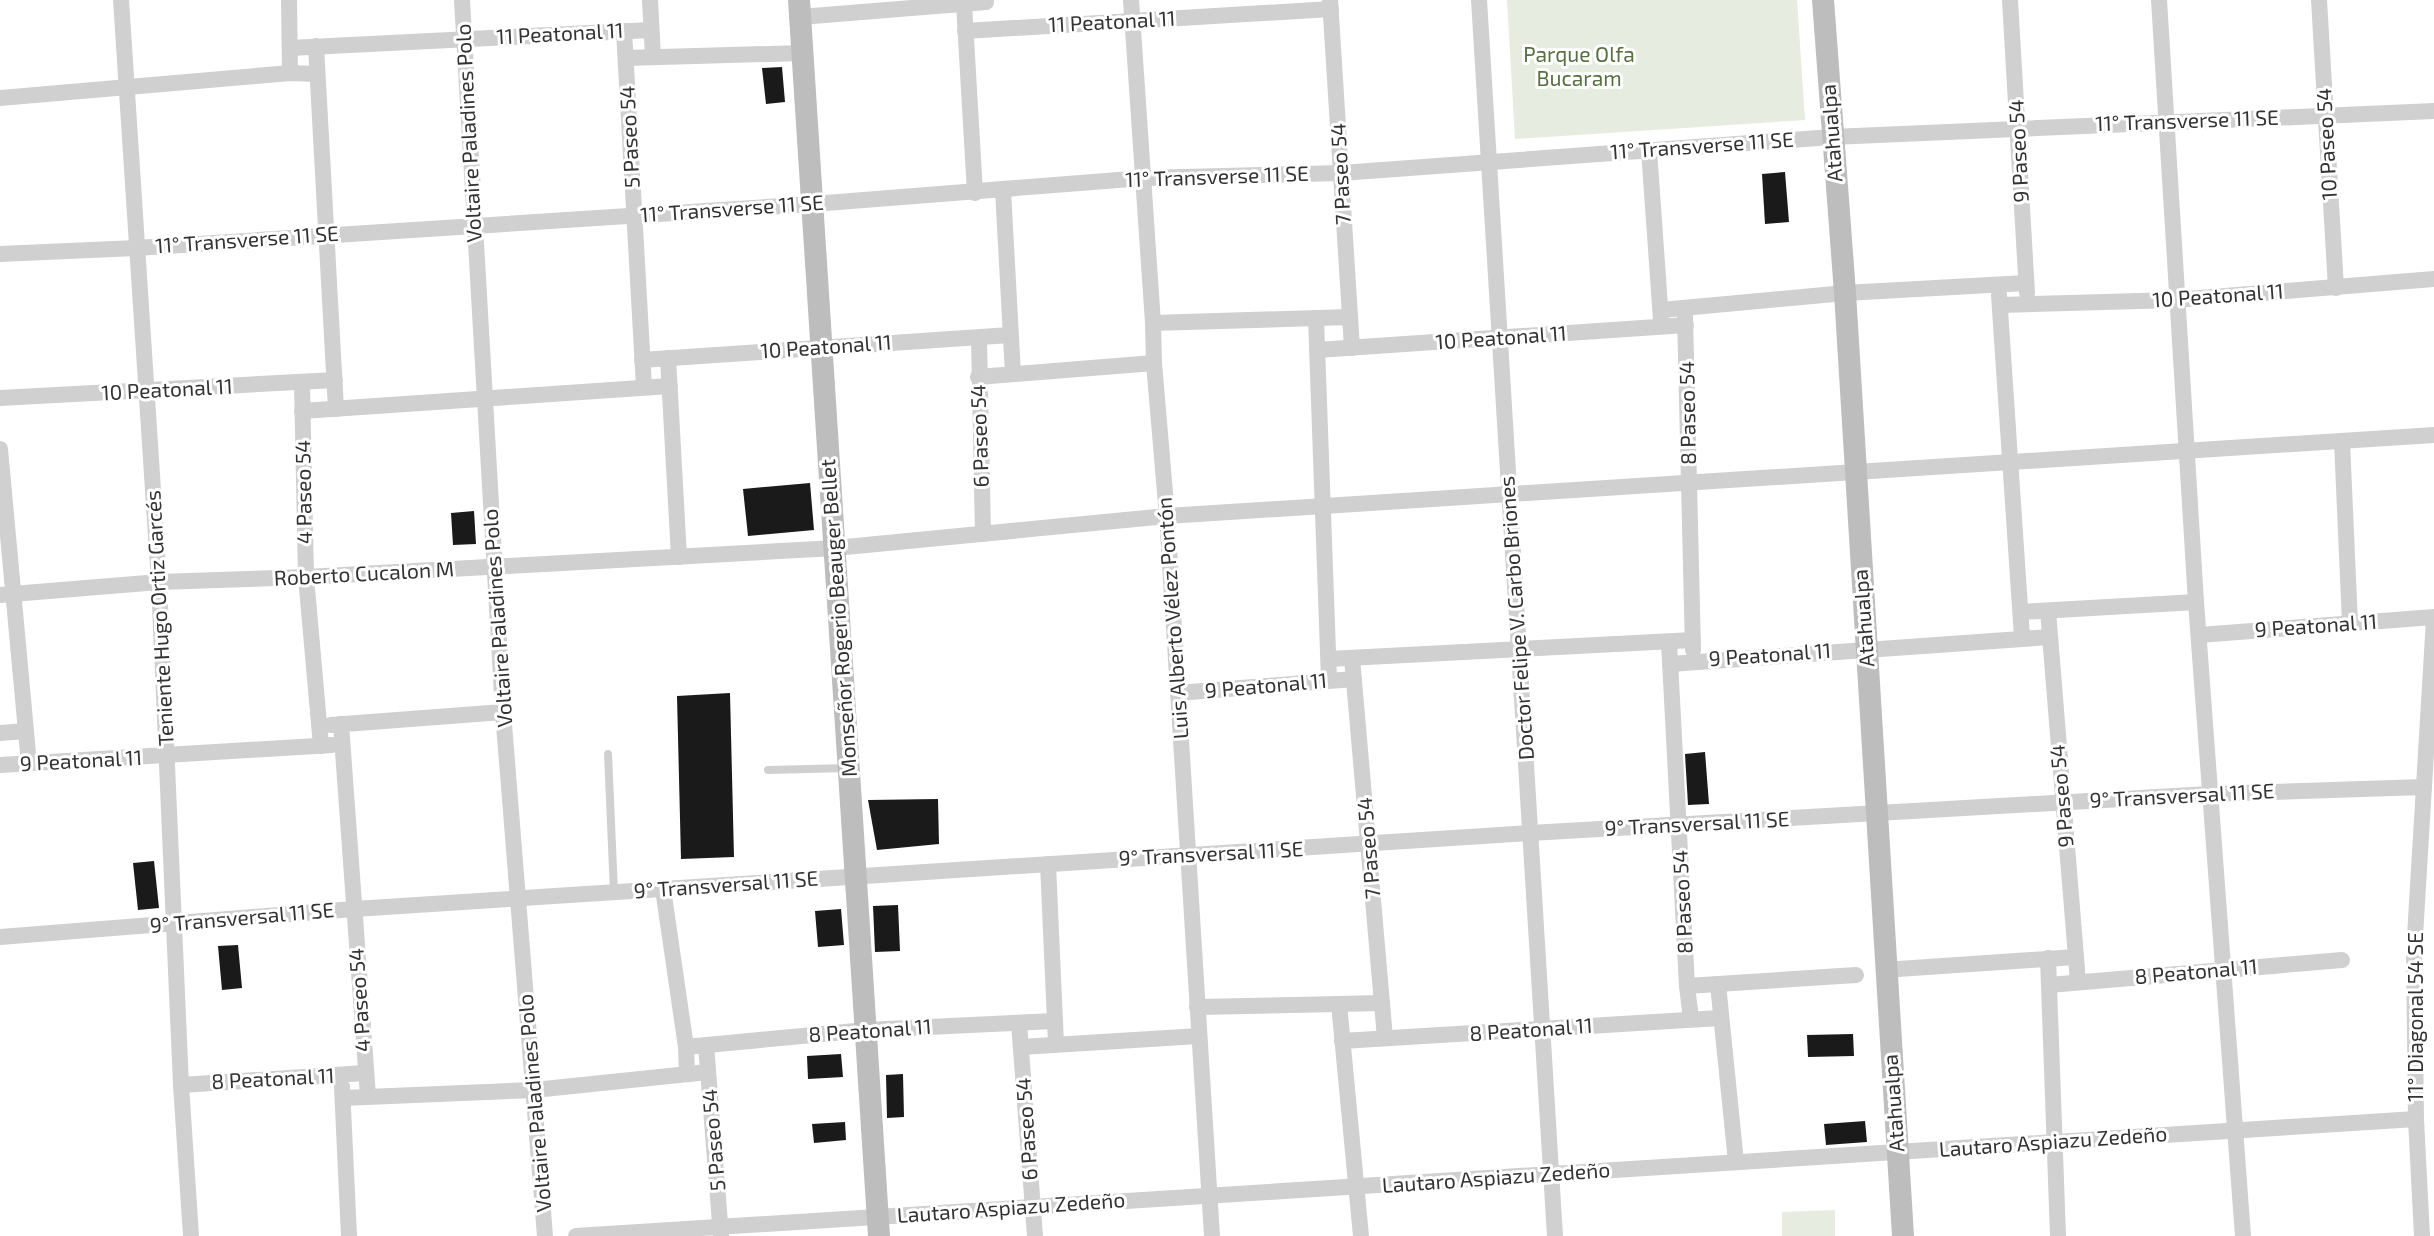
<svg xmlns="http://www.w3.org/2000/svg" width="2434" height="1236" font-family="'Exo 2',sans-serif">
	<rect width="100%" height="100%" fill="#fff"/>
	<g fill="#e6ecdf">
		<path d="M 1507,0 L 1797,0 L 1805,120 L 1515,139 Z"/>
		<path d="M 1835,1210 L 1835,1236 L 1782,1236 L 1782,1212 Z"/>
	</g>
	<g fill="#1a1a1a">
		<path d="M 782,67 L 785,102 L 766,104 L 762,68 Z"/>
		<path d="M 1785,172 L 1789,222 L 1765,224 L 1762,174 Z"/>
		<path d="M 810,483 L 814,530 L 748,536 L 743,489 Z"/>
		<path d="M 474,511 L 476,544 L 453,545 L 451,513 Z"/>
		<path d="M 730,693 L 734,857 L 681,859 L 677,696 Z"/>
		<path d="M 1705,752 L 1709,804 L 1688,805 L 1685,754 Z"/>
		<path d="M 938,799 L 939,844 L 877,850 L 868,800 Z"/>
		<path d="M 154,861 L 159,908 L 138,910 L 133,863 Z"/>
		<path d="M 898,905 L 900,951 L 875,952 L 873,906 Z"/>
		<path d="M 841,909 L 844,945 L 818,947 L 815,911 Z"/>
		<path d="M 238,945 L 242,988 L 222,990 L 218,946 Z"/>
		<path d="M 1853,1034 L 1854,1056 L 1808,1057 L 1807,1035 Z"/>
		<path d="M 841,1054 L 843,1077 L 808,1079 L 807,1056 Z"/>
		<path d="M 903,1074 L 904,1117 L 887,1118 L 886,1075 Z"/>
		<path d="M 1865,1121 L 1867,1142 L 1826,1145 L 1824,1124 Z"/>
		<path d="M 845,1122 L 846,1140 L 814,1143 L 812,1124 Z"/>
	</g>
	<g fill="none" stroke-linecap="round" stroke-linejoin="round">
		<g stroke="#d0d0d0" stroke-width="8">
			<path d="M 608,754 L 614,892"/>
			<path d="M 768,770 L 849,768"/>
		</g>
		<g stroke="#d0d0d0" stroke-width="16">
			<path d="M 121,0 L 159,582 L 181,1085 L 191,1236"/>
			<path d="M 289,0 L 290,73"/>
			<path d="M 462,0 L 503,712 L 545,1236"/>
			<path d="M 650,0 L 653,57"/>
			<path d="M 1131,0 L 1153,323 L 1154,363 L 1167,516 L 1212,1236"/>
			<path d="M 1330,0 L 1352,348"/>
			<path d="M 1479,0 L 1555,1236"/>
			<path d="M 2010,0 L 2027,293"/>
			<path d="M 2159,0 L 2196,602 L 2243,1236"/>
			<path d="M 2319,0 L 2336,288"/>
			<path d="M 964,4 L 975,193"/>
			<path d="M 800,17 L 986,2"/>
			<path d="M 624,31 L 644,387"/>
			<path d="M 965,31 L 1331,9"/>
			<path d="M 316,46 L 336,409"/>
			<path d="M 290,48 L 651,30"/>
			<path d="M 626,58 L 803,53"/>
			<path d="M 0,98 L 290,73 L 317,74"/>
			<path d="M 1649,150 L 1661,320"/>
			<path d="M 1003,190 L 1013,374"/>
			<path d="M 0,254 L 136,248 L 813,204 L 1144,178 L 1341,173 L 1832,137 L 2434,111"/>
			<path d="M 1999,295 L 2022,637"/>
			<path d="M 2001,305 L 2176,300 L 2434,279"/>
			<path d="M 1661,310 L 1845,293 L 2026,283"/>
			<path d="M 1685,316 L 1693,650"/>
			<path d="M 1316,318 L 1329,680"/>
			<path d="M 1153,323 L 1350,317"/>
			<path d="M 979,338 L 983,534"/>
			<path d="M 1317,350 L 1686,325"/>
			<path d="M 668,358 L 679,557"/>
			<path d="M 642,360 L 1010,335"/>
			<path d="M 978,377 L 1154,363"/>
			<path d="M 302,382 L 306,577 L 321,746"/>
			<path d="M 0,398 L 335,380"/>
			<path d="M 302,411 L 670,386"/>
			<path d="M 2342,442 L 2350,623"/>
			<path d="M 0,449 L 29,764"/>
			<path d="M 0,595 L 159,582 L 306,577 L 835,548 L 1167,516 L 2434,435"/>
			<path d="M 2048,611 L 2078,982"/>
			<path d="M 2021,612 L 2196,602"/>
			<path d="M 2199,635 L 2434,617"/>
			<path d="M 1669,642 L 1687,986 L 1691,1019"/>
			<path d="M 1352,658 L 1385,1038"/>
			<path d="M 1329,659 L 1693,640"/>
			<path d="M 1670,664 L 2050,637"/>
			<path d="M 1178,693 L 1354,679"/>
			<path d="M 341,724 L 368,1096"/>
			<path d="M 331,725 L 503,712"/>
			<path d="M 0,733 L 26,731"/>
			<path d="M 0,765 L 332,745"/>
			<path d="M 1048,864 L 1056,1044"/>
			<path d="M 663,889 L 686,1047 L 687,1073"/>
			<path d="M 0,937 L 354,909 L 1530,833 L 2209,794 L 2424,787"/>
			<path d="M 2048,958 L 2058,1236"/>
			<path d="M 1898,969 L 2076,957"/>
			<path d="M 1718,984 L 1736,1162"/>
			<path d="M 2049,985 L 2342,960"/>
			<path d="M 1687,986 L 1856,975"/>
			<path d="M 1339,1004 L 1361,1236"/>
			<path d="M 1197,1007 L 1382,1003"/>
			<path d="M 1019,1023 L 1035,1236"/>
			<path d="M 1342,1041 L 1720,1018"/>
			<path d="M 706,1045 L 721,1236"/>
			<path d="M 686,1047 L 866,1030 L 1055,1021"/>
			<path d="M 1021,1047 L 1199,1036"/>
			<path d="M 181,1085 L 365,1073"/>
			<path d="M 342,1087 L 349,1236"/>
			<path d="M 343,1098 L 534,1090 L 708,1072"/>
			<path d="M 576,1236 L 2416,1119"/>
			<path d="M 2422,1236 L 2416,1119 L 2414,953 L 2434,619"/>
		</g>
		<g stroke="#bdbdbd" stroke-width="22">
			<path d="M 799,0 L 879,1236"/>
			<path d="M 1823,0 L 1845,293 L 1903,1236"/>
		</g>
	</g>
	<g text-anchor="middle" stroke-width="6" stroke-linejoin="round" paint-order="stroke">
		<g font-size="21" fill="#333" stroke="#fff">
			<text transform="translate(1112 22) rotate(-3)" y="7">11 Peatonal 11</text>
			<text transform="translate(560 34) rotate(-3)" y="7">11 Peatonal 11</text>
			<text transform="translate(2187 121) rotate(-2)" y="7">11° Transverse 11 SE</text>
			<text transform="translate(469 133) rotate(-93)" y="7">Voltaire Paladines Polo</text>
			<text transform="translate(1832 133) rotate(-94)" y="7">Atahualpa</text>
			<text transform="translate(630 137) rotate(-93)" y="7">5 Paseo 54</text>
			<text transform="translate(2327 144) rotate(-93)" y="7">10 Paseo 54</text>
			<text transform="translate(1702 146) rotate(-4)" y="7">11° Transverse 11 SE</text>
			<text transform="translate(2019 151) rotate(-93)" y="7">9 Paseo 54</text>
			<text transform="translate(1341 174) rotate(-93)" y="7">7 Paseo 54</text>
			<text transform="translate(1217 177) rotate(-2)" y="7">11° Transverse 11 SE</text>
			<text transform="translate(732 209) rotate(-4)" y="7">11° Transverse 11 SE</text>
			<text transform="translate(247 240) rotate(-4)" y="7">11° Transverse 11 SE</text>
			<text transform="translate(2218 296) rotate(-4)" y="7">10 Peatonal 11</text>
			<text transform="translate(1501 338) rotate(-4)" y="7">10 Peatonal 11</text>
			<text transform="translate(826 347) rotate(-4)" y="7">10 Peatonal 11</text>
			<text transform="translate(167 390) rotate(-3)" y="7">10 Peatonal 11</text>
			<text transform="translate(1688 413) rotate(-91)" y="7">8 Paseo 54</text>
			<text transform="translate(980 436) rotate(-92)" y="7">6 Paseo 54</text>
			<text transform="translate(304 492) rotate(-91)" y="7">4 Paseo 54</text>
			<text transform="translate(364 574) rotate(-3)" y="7">Roberto Cucalon M</text>
			<text transform="translate(160 618) rotate(-93)" y="7">Teniente Hugo Ortiz Garcés</text>
			<text transform="translate(498 618) rotate(-94)" y="7">Voltaire Paladines Polo</text>
			<text transform="translate(839 618) rotate(-94)" y="7">Monseñor Rogerio Beauger Bellet</text>
			<text transform="translate(1173 618) rotate(-94)" y="7">Luis Alberto Vélez Pontón</text>
			<text transform="translate(1517 618) rotate(-94)" y="7">Doctor Felipe V. Carbo Briones</text>
			<text transform="translate(1864 618) rotate(-94)" y="7">Atahualpa</text>
			<text transform="translate(2316 626) rotate(-4)" y="7">9 Peatonal 11</text>
			<text transform="translate(1770 655) rotate(-4)" y="7">9 Peatonal 11</text>
			<text transform="translate(1266 686) rotate(-5)" y="7">9 Peatonal 11</text>
			<text transform="translate(81 761) rotate(-3)" y="7">9 Peatonal 11</text>
			<text transform="translate(2062 796) rotate(-95)" y="7">9 Paseo 54</text>
			<text transform="translate(2182 796) rotate(-3)" y="7">9° Transversal 11 SE</text>
			<text transform="translate(1697 824) rotate(-3)" y="7">9° Transversal 11 SE</text>
			<text transform="translate(1369 848) rotate(-95)" y="7">7 Paseo 54</text>
			<text transform="translate(1211 854) rotate(-3)" y="7">9° Transversal 11 SE</text>
			<text transform="translate(726 885) rotate(-4)" y="7">9° Transversal 11 SE</text>
			<text transform="translate(1683 902) rotate(-93)" y="7">8 Paseo 54</text>
			<text transform="translate(242 918) rotate(-5)" y="7">9° Transversal 11 SE</text>
			<text transform="translate(2196 972) rotate(-5)" y="7">8 Peatonal 11</text>
			<text transform="translate(360 1000) rotate(-94)" y="7">4 Paseo 54</text>
			<text transform="translate(2416 1017) rotate(-90)" y="7">11° Diagonal 54 SE</text>
			<text transform="translate(1531 1030) rotate(-4)" y="7">8 Peatonal 11</text>
			<text transform="translate(870 1031) rotate(-4)" y="7">8 Peatonal 11</text>
			<text transform="translate(273 1079) rotate(-3)" y="7">8 Peatonal 11</text>
			<text transform="translate(535 1103) rotate(-95)" y="7">Voltaire Paladines Polo</text>
			<text transform="translate(1894 1103) rotate(-94)" y="7">Atahualpa</text>
			<text transform="translate(1027 1129) rotate(-94)" y="7">6 Paseo 54</text>
			<text transform="translate(714 1140) rotate(-95)" y="7">5 Paseo 54</text>
			<text transform="translate(2053 1142) rotate(-4)" y="7">Lautaro Aspiazu Zedeño</text>
			<text transform="translate(1496 1178) rotate(-4)" y="7">Lautaro Aspiazu Zedeño</text>
			<text transform="translate(1011 1208) rotate(-4)" y="7">Lautaro Aspiazu Zedeño</text>
		</g>
		<g font-size="21" fill="#56703f" stroke="#fff">
			<text x="1579" y="62">Parque Olfa<tspan x="1579" dy="24">Bucaram</tspan></text>
		</g>
	</g>
</svg>
